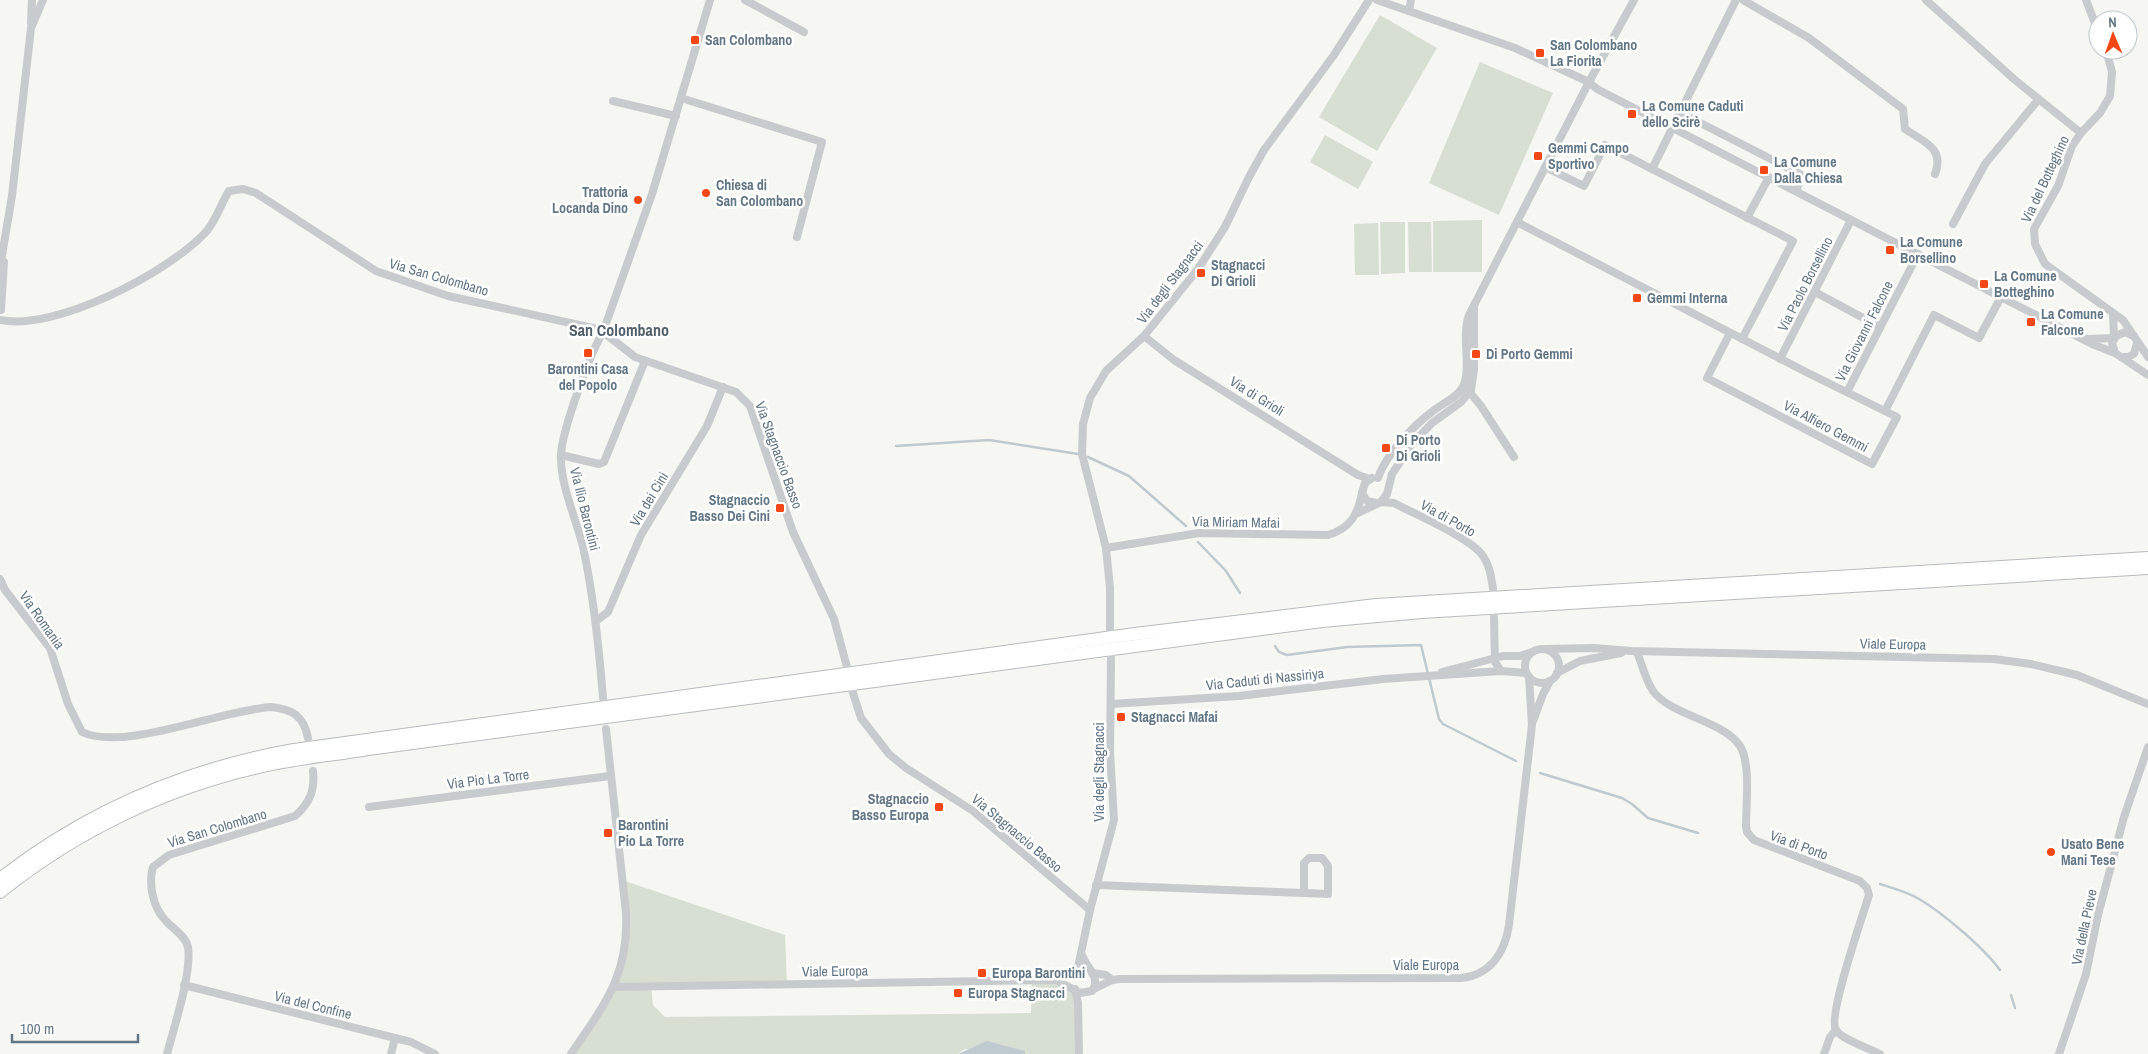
<svg xmlns="http://www.w3.org/2000/svg" width="2148" height="1054" font-family="'Archivo Narrow',sans-serif">
	<rect width="100%" height="100%" fill="#f6f6f2"/>
	<g fill="#d7dfd3">
		<path d="M 1380,15 L 1437,48 L 1377,151 L 1319,117 Z"/>
		<path d="M 1480,62 L 1553,93 L 1499,215 L 1429,183 Z"/>
		<path d="M 1325,135 L 1373,162 L 1358,189 L 1310,162 Z"/>
		<path d="M 1482,220 L 1482,272 L 1433,272 L 1433,221 Z"/>
		<path d="M 1380,222 L 1405,222 L 1405,273 L 1381,274 Z"/>
		<path d="M 1408,222 L 1431,222 L 1432,272 L 1409,272 Z"/>
		<path d="M 1378,223 L 1379,275 L 1355,275 L 1354,224 Z"/>
		<path d="M 622,880 L 785,935 L 787,984 L 651,986 L 653,1005 L 665,1017 L 1031,1013 L 1032,980 L 1056,980 L 1074,988 L 1079,1054 L 1025,1054 L 1024,1051 L 965,1049 L 957,1054 L 571,1054 L 607,1001 L 624,954 Z"/>
	</g>
	<path fill="#becacf" d="M 987,1041 L 1025,1051 L 1025,1054 L 958,1054 Z"/>
	<g fill="none" stroke-linecap="round" stroke-linejoin="round">
		<g stroke="#becacf" stroke-width="2.5">
			<path d="M 896,446 L 989,440 L 1078,454"/>
			<path d="M 1088,457 L 1129,476 L 1186,526"/>
			<path d="M 1198,542 L 1226,571 L 1240,593"/>
			<path d="M 1275,646 L 1279,652 L 1287,655 L 1347,647 L 1421,645 L 1439,719 L 1443,724 L 1516,761"/>
			<path d="M 1540,773 L 1622,798 L 1632,804 L 1648,818 L 1698,833"/>
			<path d="M 1880,884 C 1892,888 1908,892 1919,899 C 1943,913 1984,948 2000,970"/>
			<path d="M 2011,995 L 2015,1008"/>
		</g>
		<g stroke="#b7bbbe" stroke-width="14">
			<g id="trunk">
				<path d="M 0,879 C 86,812 186,769 294,750 L 1135,634 L 1376,605 L 2148,558"/>
				<path d="M 0,892 C 76,831 167,787 263,766 C 297,758 333,755 368,749 L 1322,621 L 1422,612 L 2148,568"/>
			</g>
		</g>
		<g stroke="#c8cbce" stroke-width="8">
			<path d="M 745,0 L 804,32"/>
			<path d="M 1377,0 L 1515,48 L 1589,82 L 1597,89 L 1628,105 L 2092,344 L 2115,353 L 2148,375"/>
			<path d="M 1743,0 L 1809,38 L 1903,109 L 1905,129 C 1924,142 1945,148 1935,174"/>
			<path d="M 1926,0 L 2015,80 L 2081,133"/>
			<path d="M 2086,0 L 2098,31"/>
			<path d="M 1409,11 L 1411,0"/>
			<path d="M 31,23 L 32,0"/>
			<path d="M 2106,50 L 2112,72 L 2110,96 L 2100,113 L 2081,133 L 2072,146 L 2058,186 L 2034,229 L 2035,244 L 2045,264 L 2123,320 L 2148,357"/>
			<path d="M 681,98 L 822,142 L 797,237"/>
			<path d="M 613,101 L 676,116"/>
			<path d="M 1679,112 L 1800,174 L 1801,178 L 1796,191"/>
			<path d="M 1545,167 L 1584,186 L 1605,145 L 1793,241 L 1742,339"/>
			<path d="M 1652,169 L 1736,0"/>
			<path d="M 1747,218 L 1769,177"/>
			<path d="M 1517,222 L 1808,373 L 1897,417 L 1872,464 L 1707,378 L 1730,333"/>
			<path d="M 1953,224 L 1985,164 L 2038,100"/>
			<path d="M 0,267 L 12,196 L 31,28 L 43,0"/>
			<path d="M 1815,292 L 1880,327"/>
			<path d="M 1,310 L 4,262"/>
			<path d="M 2113,313 L 2114,337"/>
			<path d="M 0,320 C 56,331 165,274 204,234 C 216,222 220,205 229,191 L 243,189 L 256,193 L 376,271 L 448,296 L 593,328 L 603,332 L 635,357 L 736,392 L 750,406 L 793,532 L 834,619 L 847,667"/>
			<path d="M 1144,336 L 1174,360 L 1358,475 L 1370,479"/>
			<path d="M 2086,339 L 2114,338"/>
			<path d="M 2115,353 L 2112,343 L 2116,336 L 2125,332 L 2134,336"/>
			<path d="M 2122,357 L 2128,357 L 2134,354 L 2137,343"/>
			<path d="M 1780,359 L 1851,220"/>
			<path d="M 1467,389 L 1481,406 L 1514,457"/>
			<path d="M 1847,392 L 1918,254"/>
			<path d="M 1885,411 L 1934,315 L 1979,338 L 2001,297"/>
			<path d="M 561,455 L 599,464 L 604,462 L 645,361"/>
			<path d="M 1372,478 L 1365,483 L 1362,493 L 1367,501 L 1376,503"/>
			<path d="M 1378,478 C 1386,454 1413,426 1433,411 C 1443,403 1457,398 1463,387 C 1472,367 1461,337 1469,315 L 1589,82 L 1634,0"/>
			<path d="M 1381,502 L 1387,494 L 1392,474 L 1412,444 L 1432,423 L 1461,402 L 1471,390 L 1474,370 L 1474,308"/>
			<path d="M 1358,513 L 1381,502 L 1394,503 C 1416,515 1470,537 1483,556 C 1490,566 1491,577 1493,589"/>
			<path d="M 1106,548 L 1199,533 L 1328,535 C 1351,528 1358,514 1362,493"/>
			<path d="M 0,579 L 5,590 L 50,648 L 68,704 L 82,732 C 124,752 221,710 271,707 C 292,709 304,716 308,738"/>
			<path d="M 1494,617 L 1495,662 L 1501,671"/>
			<path d="M 596,621 L 608,612 L 641,535 L 707,426 L 723,387"/>
			<path d="M 1110,629 L 1110,588 L 1106,548 L 1082,454 L 1083,424 L 1090,398 L 1106,371 L 1144,336 L 1198,269 L 1225,227 L 1249,177 L 1264,150 L 1334,55 L 1369,0"/>
			<path d="M 1544,649 L 1594,648 L 1631,651 L 1994,659 L 2031,664 L 2077,675 L 2148,704"/>
			<circle cx="1542" cy="666" r="17"/>
			<path d="M 1637,652 C 1642,664 1645,679 1653,691 C 1670,715 1724,721 1740,746 C 1751,763 1746,806 1746,826 L 1747,832 L 1754,840 L 1860,881 L 1867,888 L 1869,895 C 1863,915 1827,1017 1836,1030 C 1841,1039 1870,1049 1880,1054"/>
			<path d="M 1442,672 L 1503,656 L 1520,656 L 1532,652"/>
			<path d="M 1557,673 L 1580,661 L 1621,653"/>
			<path d="M 852,690 L 861,718 L 889,754 L 906,768 L 973,811 L 1090,910"/>
			<path d="M 603,698 C 599,647 594,597 583,547 C 576,518 560,485 561,455 C 562,430 590,354 603,332 L 652,194 L 710,0"/>
			<path d="M 1111,704 L 1239,696 L 1383,679 L 1501,671 L 1526,673"/>
			<path d="M 1533,721 L 1543,694 L 1550,681"/>
			<path d="M 369,807 L 610,776"/>
			<path d="M 1096,885 L 1304,893 L 1328,894 L 1328,866 L 1322,858 L 1309,858 L 1304,863 L 1304,893"/>
			<path d="M 1077,972 L 1090,910 L 1114,820 L 1110,752 L 1111,657"/>
			<path d="M 1092,973 L 1106,975 L 1112,980"/>
			<path d="M 1056,980 L 1080,993 L 1092,991 C 1102,978 1086,967 1082,955"/>
			<path d="M 184,985 L 411,1042 L 435,1054"/>
			<path d="M 614,987 L 1053,980 L 1076,974"/>
			<path d="M 1075,989 L 1078,1003 L 1079,1054"/>
			<path d="M 1094,989 L 1112,980 L 1120,979 L 1461,978 C 1491,975 1505,952 1509,925 L 1532,725 L 1529,677"/>
			<path d="M 167,1054 C 174,1027 192,973 188,947 C 186,936 173,929 166,921 C 153,908 148,884 153,867 L 169,855 L 295,816 C 310,803 315,790 313,771"/>
			<path d="M 391,1054 L 395,1038"/>
			<path d="M 571,1054 C 604,1005 629,976 626,913 L 606,729"/>
			<path d="M 1824,1054 L 1830,1037 L 1836,1030"/>
			<path d="M 2059,1054 L 2086,974 L 2098,915 L 2124,817 L 2148,747"/>
		</g>
		<use href="#trunk" stroke="#fff" stroke-width="12"/>
	</g>
	<g fill="#f34815" stroke="#fff" stroke-width="2">
		<rect x="690" y="35" width="10" height="10" rx="2.5"/>
		<rect x="1535" y="48" width="10" height="10" rx="2.5"/>
		<rect x="1627" y="109" width="10" height="10" rx="2.5"/>
		<rect x="1533" y="151" width="10" height="10" rx="2.5"/>
		<rect x="1759" y="165" width="10" height="10" rx="2.5"/>
		<circle cx="706" cy="193" r="5"/>
		<circle cx="638" cy="200" r="5"/>
		<rect x="1885" y="245" width="10" height="10" rx="2.5"/>
		<rect x="1196" y="268" width="10" height="10" rx="2.5"/>
		<rect x="1979" y="279" width="10" height="10" rx="2.5"/>
		<rect x="1632" y="293" width="10" height="10" rx="2.5"/>
		<rect x="2026" y="317" width="10" height="10" rx="2.5"/>
		<rect x="583" y="348" width="10" height="10" rx="2.5"/>
		<rect x="1471" y="349" width="10" height="10" rx="2.5"/>
		<rect x="1381" y="443" width="10" height="10" rx="2.5"/>
		<rect x="775" y="503" width="10" height="10" rx="2.5"/>
		<rect x="1116" y="712" width="10" height="10" rx="2.5"/>
		<rect x="934" y="802" width="10" height="10" rx="2.5"/>
		<rect x="603" y="828" width="10" height="10" rx="2.5"/>
		<circle cx="2051" cy="852" r="5"/>
		<rect x="977" y="968" width="10" height="10" rx="2.5"/>
		<rect x="953" y="988" width="10" height="10" rx="2.5"/>
	</g>
	<g text-anchor="middle" stroke-width="5" stroke-linejoin="round" paint-order="stroke">
		<g font-size="14" font-weight="bold" fill="#627686" stroke="#fff" text-anchor="start">
			<text x="705" y="45">San Colombano</text>
			<text x="1550" y="50">San Colombano<tspan x="1550" dy="16">La Fiorita</tspan></text>
			<text x="1642" y="111">La Comune Caduti<tspan x="1642" dy="16">dello Scirè</tspan></text>
			<text x="1548" y="153">Gemmi Campo<tspan x="1548" dy="16">Sportivo</tspan></text>
			<text x="1774" y="167">La Comune<tspan x="1774" dy="16">Dalla Chiesa</tspan></text>
			<text x="716" y="190">Chiesa di<tspan x="716" dy="16">San Colombano</tspan></text>
			<text x="628" y="197" text-anchor="end">Trattoria<tspan x="628" dy="16">Locanda Dino</tspan></text>
			<text x="1900" y="247">La Comune<tspan x="1900" dy="16">Borsellino</tspan></text>
			<text x="1211" y="270">Stagnacci<tspan x="1211" dy="16">Di Grioli</tspan></text>
			<text x="1994" y="281">La Comune<tspan x="1994" dy="16">Botteghino</tspan></text>
			<text x="1647" y="303">Gemmi Interna</text>
			<text x="2041" y="319">La Comune<tspan x="2041" dy="16">Falcone</tspan></text>
			<text x="1486" y="359">Di Porto Gemmi</text>
			<text x="588" y="374" text-anchor="middle">Barontini Casa<tspan x="588" dy="16">del Popolo</tspan></text>
			<text x="1396" y="445">Di Porto<tspan x="1396" dy="16">Di Grioli</tspan></text>
			<text x="770" y="505" text-anchor="end">Stagnaccio<tspan x="770" dy="16">Basso Dei Cini</tspan></text>
			<text x="1131" y="722">Stagnacci Mafai</text>
			<text x="929" y="804" text-anchor="end">Stagnaccio<tspan x="929" dy="16">Basso Europa</tspan></text>
			<text x="618" y="830">Barontini<tspan x="618" dy="16">Pio La Torre</tspan></text>
			<text x="2061" y="849">Usato Bene<tspan x="2061" dy="16">Mani Tese</tspan></text>
			<text x="992" y="978">Europa Barontini</text>
			<text x="968" y="998">Europa Stagnacci</text>
		</g>
		<g font-size="14" fill="#627686" stroke="#fff">
			<text transform="translate(2045 179) rotate(-65)" y="5">Via del Botteghino</text>
			<text transform="translate(439 277) rotate(16)" y="5">Via San Colombano</text>
			<text transform="translate(1170 282) rotate(-53)" y="5">Via degli Stagnacci</text>
			<text transform="translate(1805 284) rotate(-63)" y="5">Via Paolo Borsellino</text>
			<text transform="translate(1864 331) rotate(-63)" y="5">Via Giovanni Falcone</text>
			<text transform="translate(1257 396) rotate(32)" y="5">Via di Grioli</text>
			<text transform="translate(1826 426) rotate(28)" y="5">Via Alfiero Gemmi</text>
			<text transform="translate(779 455) rotate(70)" y="5">Via Stagnaccio Basso</text>
			<text transform="translate(649 499) rotate(-59)" y="5">Via dei Cini</text>
			<text transform="translate(585 509) rotate(76)" y="5">Via Ilio Barontini</text>
			<text transform="translate(1448 518) rotate(29)" y="5">Via di Porto</text>
			<text transform="translate(1236 522) rotate(1)" y="5">Via Miriam Mafai</text>
			<text transform="translate(42 620) rotate(55)" y="5">Via Romania</text>
			<text transform="translate(1893 644) rotate(1)" y="5">Viale Europa</text>
			<text transform="translate(1265 679) rotate(-6)" y="5">Via Caduti di Nassiriya</text>
			<text transform="translate(1099 772) rotate(-90)" y="5">Via degli Stagnacci</text>
			<text transform="translate(488 779) rotate(-7)" y="5">Via Pio La Torre</text>
			<text transform="translate(217 828) rotate(-17)" y="5">Via San Colombano</text>
			<text transform="translate(1017 833) rotate(40)" y="5">Via Stagnaccio Basso</text>
			<text transform="translate(1799 845) rotate(20)" y="5">Via di Porto</text>
			<text transform="translate(2084 927) rotate(-78)" y="5">Via della Pieve</text>
			<text x="1426" y="970">Viale Europa</text>
			<text transform="translate(835 971) rotate(-1)" y="5">Viale Europa</text>
			<text transform="translate(313 1005) rotate(14)" y="5">Via del Confine</text>
		</g>
		<g font-size="16" font-weight="bold" fill="#515f6b" stroke="#fff">
			<text x="619" y="336">San Colombano</text>
		</g>
	</g>
	<g transform="translate(2113 35) rotate(358)"><circle r="24" fill="#ffffff" stroke="#c0c8cf"/>
	<path d="M0-4L9 19L0 12L-9 19Z" fill="#f34815"/>
	<text y="-8" font-size="14" font-weight="bold" text-anchor="middle" fill="#627686">N</text>
	</g>
	<path d="M12 1034v8h126v-8" fill="none" stroke="#627686" stroke-width="2.5"/>
	<text x="20" y="1034" font-size="15" fill="#627686" stroke="#ffffff" stroke-width="4" paint-order="stroke">100 m</text>
</svg>
